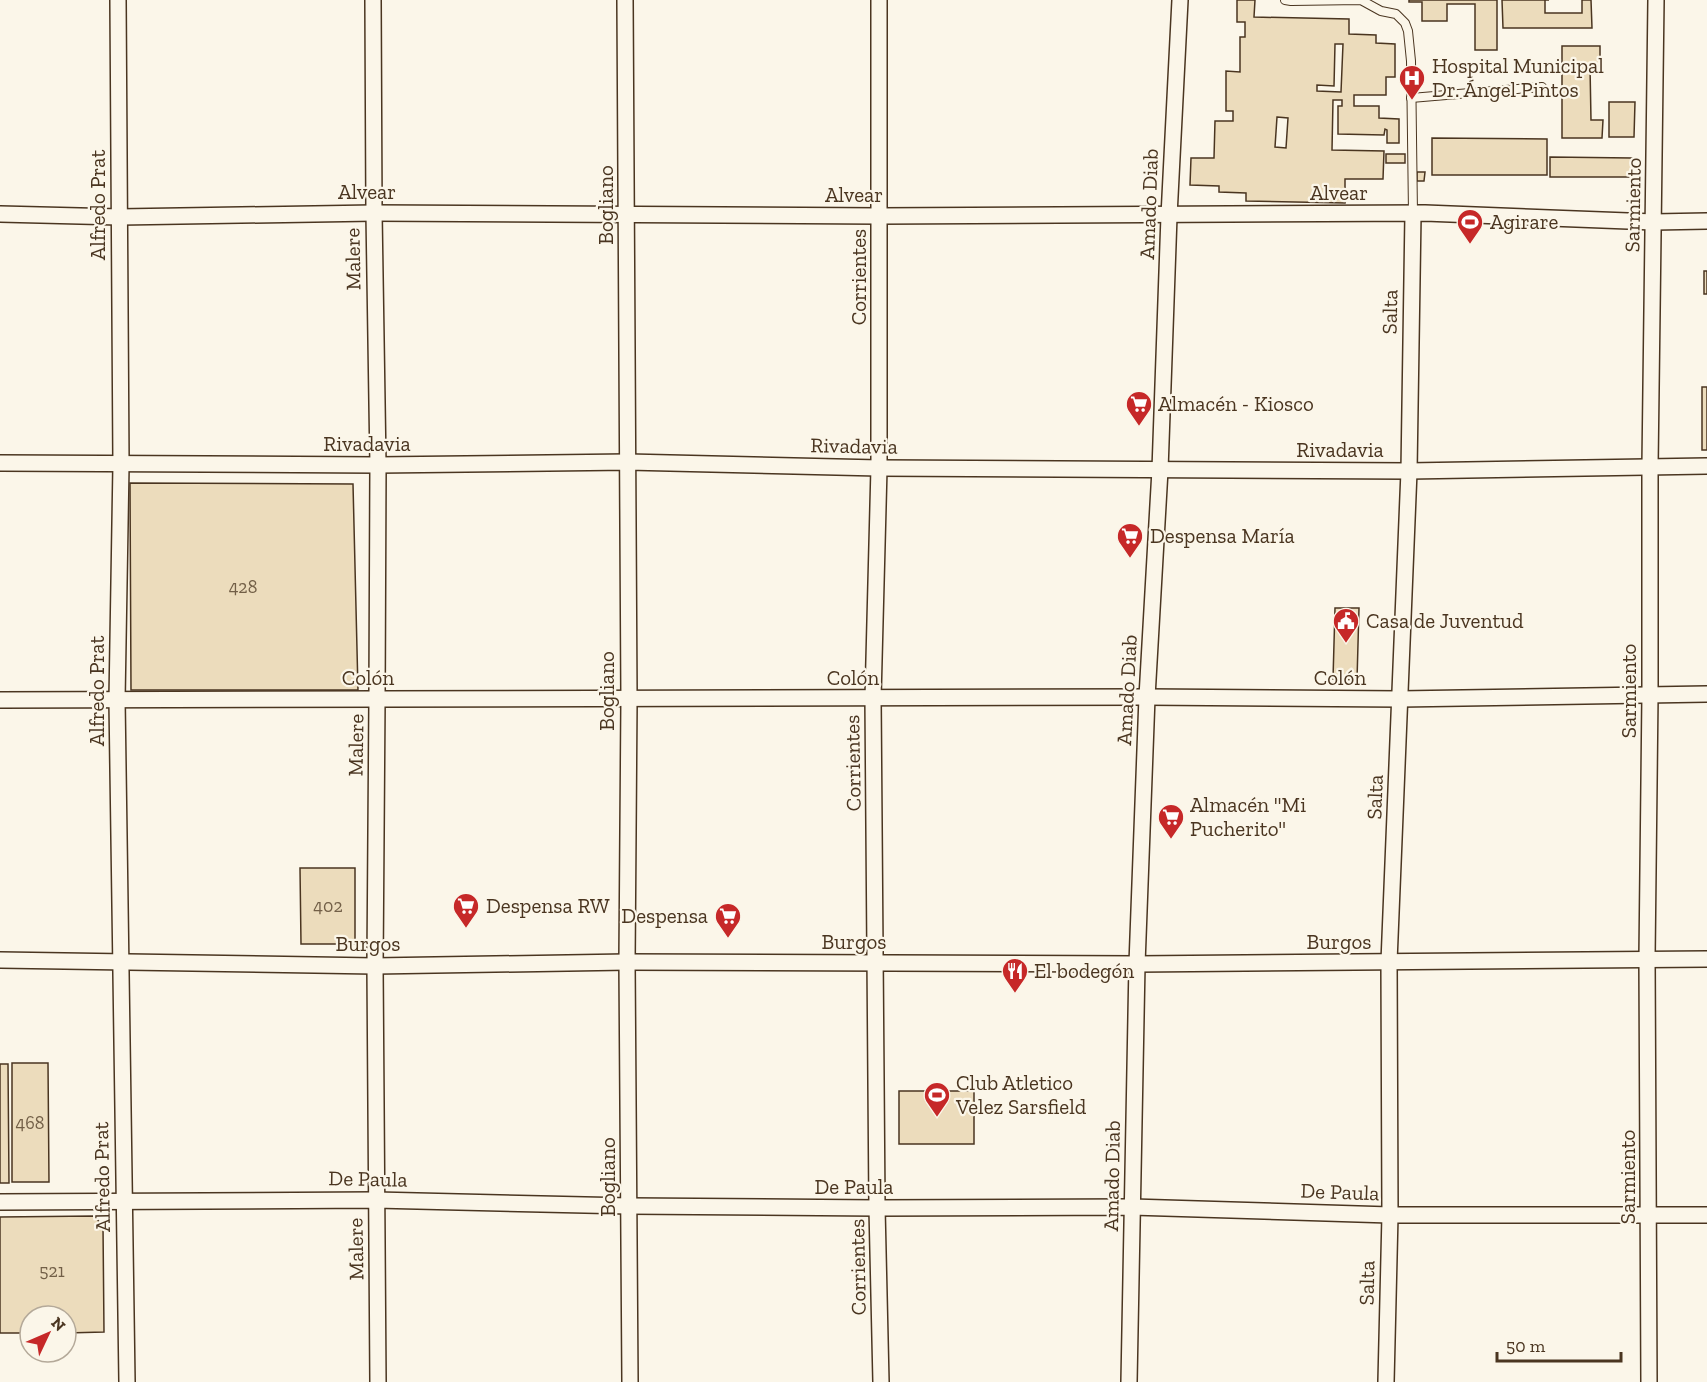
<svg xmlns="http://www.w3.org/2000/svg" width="1707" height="1382" font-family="'Zilla Slab',serif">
	<rect width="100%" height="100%" fill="#fbf6e9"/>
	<g fill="#ecdcbc" stroke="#4a3520" stroke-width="1.5" fill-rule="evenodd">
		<path d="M 1237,0 L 1255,0 L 1254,17 L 1349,19 L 1349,34 L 1376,35 L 1376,43 L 1395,44 L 1395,77 L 1386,77 L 1386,95 L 1354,95 L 1354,106 L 1379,106 L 1379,118 L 1399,119 L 1399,143 L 1387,143 L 1387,130 L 1385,129 L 1384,135 L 1338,134 L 1338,106 L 1342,106 L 1342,100 L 1333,100 L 1332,150 L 1384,151 L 1383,179 L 1345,179 L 1345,203 L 1246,201 L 1246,193 L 1219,192 L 1219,186 L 1190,185 L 1191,158 L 1214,158 L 1215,121 L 1233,121 L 1233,111 L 1226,111 L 1226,71 L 1240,72 L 1240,37 L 1245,37 L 1245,22 L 1237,22 ZM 1335,44 L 1343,44 L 1341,92 L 1317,91 L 1317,85 L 1334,86 ZM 1277,117 L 1288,118 L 1286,148 L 1275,147 Z"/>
		<path d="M 1409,0 L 1497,0 L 1497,50 L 1475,50 L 1475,4 L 1447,4 L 1447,21 L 1422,21 L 1422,2 L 1409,2 Z"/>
		<path d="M 1502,0 L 1549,0 L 1545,0 L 1545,13 L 1582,13 L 1582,0 L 1591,0 L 1592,28 L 1503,28 Z"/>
		<path d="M 1562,46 L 1600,46 L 1600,66 L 1590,66 L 1591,120 L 1603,120 L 1602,138 L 1562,138 Z"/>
		<path d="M 1609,102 L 1635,102 L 1634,137 L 1609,137 Z"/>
		<path d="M 1432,138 L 1547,139 L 1547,175 L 1432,175 Z"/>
		<rect x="1386" y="154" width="19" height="9"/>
		<path d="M 1550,157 L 1632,158 L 1632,177 L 1550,177 Z"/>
		<path d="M 1417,172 L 1425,172 L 1424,181 L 1417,181 Z"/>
		<rect x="1704" y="271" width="3" height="23"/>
		<rect x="1702" y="387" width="5" height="63"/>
		<path d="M 130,483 L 353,484 L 358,690 L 131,690 Z"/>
		<path d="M 1335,608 L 1359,608 L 1357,680 L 1333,679 Z"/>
		<path d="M 300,868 L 355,868 L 355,944 L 301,944 Z"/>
		<path d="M 12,1063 L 48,1063 L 49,1182 L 12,1182 Z"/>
		<path d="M 0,1064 L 8,1064 L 9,1183 L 0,1183 Z"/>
		<rect x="899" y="1091" width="75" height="53"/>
		<path d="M 94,1216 L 103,1226 L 104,1332 L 66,1333 L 66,1316 L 30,1316 L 30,1333 L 0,1333 L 0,1217 Z"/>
	</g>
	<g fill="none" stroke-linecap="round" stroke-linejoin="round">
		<g stroke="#4a3520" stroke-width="10">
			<g id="service">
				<path d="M 1285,0 L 1291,1 L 1361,0 L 1381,11 L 1396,14 L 1405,23 L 1408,31 L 1411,61 L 1413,214"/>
				<path d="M 1411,98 L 1542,87"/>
			</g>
		</g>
		<g stroke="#4a3520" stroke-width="18">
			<g id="minor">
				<path d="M 118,0 L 121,465 L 117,700 L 127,1382"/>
				<path d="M 373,0 L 374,213 L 378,465 L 377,699 L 375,966 L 378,1382"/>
				<path d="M 625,0 L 629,700 L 627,962 L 630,1382"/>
				<path d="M 879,0 L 879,468 L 873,698 L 877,1208 L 881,1382"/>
				<path d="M 0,214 L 120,217 L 374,213 L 880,216 L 1425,213 L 1654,222 L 1707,221"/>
				<path d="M 0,463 L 378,465 L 628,462 L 879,468 L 1409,471 L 1707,466"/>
				<path d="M 0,700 L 1147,697 L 1400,699 L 1707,694"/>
				<path d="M 0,960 L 375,966 L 627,962 L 1137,964 L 1707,959"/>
				<path d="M 0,1202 L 376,1200 L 629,1206 L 877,1208 L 1132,1207 L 1390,1215 L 1707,1215"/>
				<path d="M 1129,1382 L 1137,964 L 1147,697 L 1160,470 L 1169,216 L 1180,0"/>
				<path d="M 1386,1382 L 1390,1215 L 1389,962 L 1409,471 L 1413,214"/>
				<path d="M 1649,1382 L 1647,958 L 1650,695 L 1650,466 L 1656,0"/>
			</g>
		</g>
		<use href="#service" stroke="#fbf6e9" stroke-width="8"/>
		<use href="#minor" stroke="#fbf6e9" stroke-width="15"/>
	</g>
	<defs>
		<g id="hospital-pin" transform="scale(1.35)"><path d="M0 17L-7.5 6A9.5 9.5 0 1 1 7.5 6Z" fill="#c62828" stroke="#fbf6e9"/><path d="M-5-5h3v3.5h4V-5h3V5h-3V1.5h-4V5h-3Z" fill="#fff"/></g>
		<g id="stadium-pin" transform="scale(1.35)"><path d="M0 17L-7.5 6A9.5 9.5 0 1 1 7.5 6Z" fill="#c62828" stroke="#fbf6e9"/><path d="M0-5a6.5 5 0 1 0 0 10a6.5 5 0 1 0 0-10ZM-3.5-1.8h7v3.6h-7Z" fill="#fff"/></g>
		<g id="supermarket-pin" transform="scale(1.35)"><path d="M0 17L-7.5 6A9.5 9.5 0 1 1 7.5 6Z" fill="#c62828" stroke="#fbf6e9"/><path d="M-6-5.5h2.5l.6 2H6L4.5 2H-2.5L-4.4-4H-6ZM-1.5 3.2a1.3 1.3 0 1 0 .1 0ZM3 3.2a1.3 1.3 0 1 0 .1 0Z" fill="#fff"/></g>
		<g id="civic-pin" transform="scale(1.35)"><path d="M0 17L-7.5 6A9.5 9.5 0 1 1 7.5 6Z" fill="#c62828" stroke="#fbf6e9"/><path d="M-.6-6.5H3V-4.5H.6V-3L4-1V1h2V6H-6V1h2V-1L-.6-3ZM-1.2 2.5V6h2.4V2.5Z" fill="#fff"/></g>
		<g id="restaurant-pin" transform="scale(1.35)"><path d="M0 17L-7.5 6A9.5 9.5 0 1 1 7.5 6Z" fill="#c62828" stroke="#fbf6e9"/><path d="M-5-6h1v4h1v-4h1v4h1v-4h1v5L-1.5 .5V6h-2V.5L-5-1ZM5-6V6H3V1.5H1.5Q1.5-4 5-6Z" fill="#fff"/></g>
	</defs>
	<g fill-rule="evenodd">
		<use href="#hospital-pin" x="1412" y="78"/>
		<use href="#stadium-pin" x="1470" y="222"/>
		<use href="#supermarket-pin" x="1139" y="404"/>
		<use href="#supermarket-pin" x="1130" y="536"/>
		<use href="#civic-pin" x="1346" y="621"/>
		<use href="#supermarket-pin" x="1171" y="817"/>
		<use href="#supermarket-pin" x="466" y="906"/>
		<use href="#supermarket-pin" x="728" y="916"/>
		<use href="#restaurant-pin" x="1015" y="971"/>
		<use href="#stadium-pin" x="937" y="1095"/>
	</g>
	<g text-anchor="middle" stroke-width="4.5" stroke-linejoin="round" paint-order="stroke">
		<g font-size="18" fill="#725f47">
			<text x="243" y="593">428</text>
			<text x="328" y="912">402</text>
			<text x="30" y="1129">468</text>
			<text x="52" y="1277">521</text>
		</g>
		<g font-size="21" fill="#4a3520" stroke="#fbf6e9" text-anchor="start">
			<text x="1432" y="73">Hospital Municipal<tspan x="1432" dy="24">Dr. Ángel Pintos</tspan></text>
			<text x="1490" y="229">Agirare</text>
			<text x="1158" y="411">Almacén - Kiosco</text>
			<text x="1150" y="543">Despensa María</text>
			<text x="1366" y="628">Casa de Juventud</text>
			<text x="1190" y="812">Almacén "Mi<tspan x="1190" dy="24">Pucherito"</tspan></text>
			<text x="486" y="913">Despensa RW</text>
			<text x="708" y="923" text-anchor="end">Despensa</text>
			<text x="1034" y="978">El bodegón</text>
			<text x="956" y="1090">Club Atletico<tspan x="956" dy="24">Velez Sarsfield</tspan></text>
		</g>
		<g font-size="21" fill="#4a3520" stroke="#fbf6e9">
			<text x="367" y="199">Alvear</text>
			<text x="1339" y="200">Alvear</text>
			<text x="854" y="202">Alvear</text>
			<text transform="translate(1149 204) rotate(-88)" y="7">Amado Diab</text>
			<text transform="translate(98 205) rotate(-90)" y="7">Alfredo Prat</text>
			<text transform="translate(606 205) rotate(-90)" y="7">Bogliano</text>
			<text transform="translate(1633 205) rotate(-89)" y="7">Sarmiento</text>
			<text transform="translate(353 259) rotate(-91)" y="7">Malere</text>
			<text transform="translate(859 277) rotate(-90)" y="7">Corrientes</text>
			<text transform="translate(1390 312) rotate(-89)" y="7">Salta</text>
			<text x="367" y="451">Rivadavia</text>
			<text transform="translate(854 446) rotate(1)" y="7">Rivadavia</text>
			<text x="1340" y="457">Rivadavia</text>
			<text x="368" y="685">Colón</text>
			<text x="853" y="685">Colón</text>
			<text x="1340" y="685">Colón</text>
			<text transform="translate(1127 690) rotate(-87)" y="7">Amado Diab</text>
			<text transform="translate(97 691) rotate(-90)" y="7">Alfredo Prat</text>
			<text transform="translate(607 691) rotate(-90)" y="7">Bogliano</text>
			<text transform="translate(1629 691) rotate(-90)" y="7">Sarmiento</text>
			<text transform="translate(356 745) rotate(-89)" y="7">Malere</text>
			<text transform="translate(853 763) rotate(-91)" y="7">Corrientes</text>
			<text transform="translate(1375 797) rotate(-88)" y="7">Salta</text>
			<text x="854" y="949">Burgos</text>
			<text x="1339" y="949">Burgos</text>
			<text x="368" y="951">Burgos</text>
			<text transform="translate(1112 1176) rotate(-89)" y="7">Amado Diab</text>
			<text transform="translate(102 1177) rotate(-91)" y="7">Alfredo Prat</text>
			<text transform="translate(608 1177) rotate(-90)" y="7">Bogliano</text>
			<text transform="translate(1628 1177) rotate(-90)" y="7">Sarmiento</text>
			<text transform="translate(368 1179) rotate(1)" y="7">De Paula</text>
			<text x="854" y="1194">De Paula</text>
			<text transform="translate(1340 1192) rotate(2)" y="7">De Paula</text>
			<text transform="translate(356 1249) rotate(-91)" y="7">Malere</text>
			<text transform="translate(858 1267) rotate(-91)" y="7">Corrientes</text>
			<text transform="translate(1367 1283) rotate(-89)" y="7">Salta</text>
		</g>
	</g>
	<g transform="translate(48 1334) rotate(46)"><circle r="28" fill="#fbf6e9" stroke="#b4a999" stroke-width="1.5"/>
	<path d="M0-4.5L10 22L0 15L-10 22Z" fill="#c62828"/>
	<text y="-9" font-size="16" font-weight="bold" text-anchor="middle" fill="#4a3520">N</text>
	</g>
	<path d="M1497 1352v9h124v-9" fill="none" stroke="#4a3520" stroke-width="3"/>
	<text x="1506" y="1352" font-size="18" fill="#4a3520" stroke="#fbf6e9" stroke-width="4.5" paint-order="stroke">50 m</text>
</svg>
